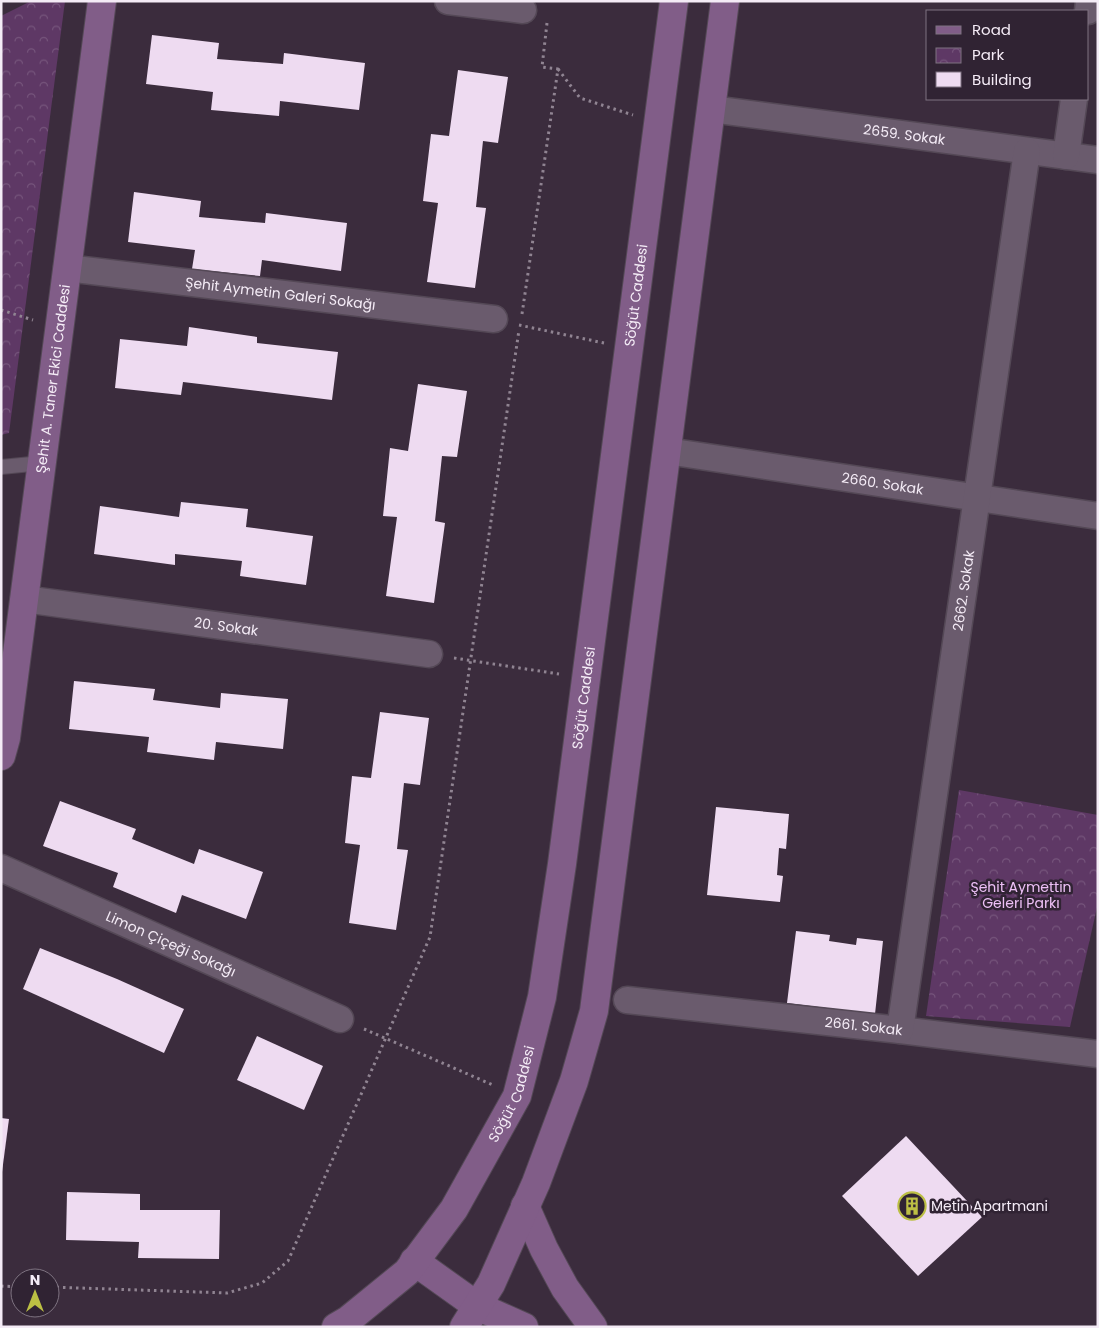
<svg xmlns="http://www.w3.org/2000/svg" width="1099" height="1328" font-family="Poppins,sans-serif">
	<defs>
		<pattern id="park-crowns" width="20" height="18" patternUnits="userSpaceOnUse" patternTransform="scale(1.25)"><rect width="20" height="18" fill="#5e3865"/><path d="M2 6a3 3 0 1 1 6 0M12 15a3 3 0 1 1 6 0" fill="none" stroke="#76557c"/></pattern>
	</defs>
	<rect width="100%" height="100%" fill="#3b2c3d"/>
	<g fill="url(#park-crowns)">
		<path d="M 31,1 L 65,1 L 9,433 L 1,435 L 1,16 Z"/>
		<path d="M 959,790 L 1098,815 L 1098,903 L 1070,1027 L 926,1016 Z"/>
	</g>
	<g fill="#eedbf1">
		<path d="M 152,35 L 219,43 L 217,59 L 283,64 L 284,53 L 365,63 L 359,110 L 280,101 L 279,116 L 211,110 L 213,92 L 146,84 Z"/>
		<path d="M 458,70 L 508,77 L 498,143 L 483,141 L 476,207 L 486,208 L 475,288 L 427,282 L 438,203 L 423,201 L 431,134 L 449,136 Z"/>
		<path d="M 134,192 L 201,201 L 199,217 L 265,223 L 266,213 L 347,223 L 341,271 L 262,260 L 260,276 L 192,269 L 195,250 L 128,242 Z"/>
		<path d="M 189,327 L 257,337 L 257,343 L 338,352 L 332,400 L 183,382 L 181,395 L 115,388 L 120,339 L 187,346 Z"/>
		<path d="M 418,384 L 467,391 L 457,457 L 442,456 L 435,521 L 445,523 L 434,603 L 386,596 L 397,517 L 383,516 L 390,448 L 408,451 Z"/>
		<path d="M 181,502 L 248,509 L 246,527 L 313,536 L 306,585 L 240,576 L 242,561 L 175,554 L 175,565 L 94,554 L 100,506 L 179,517 Z"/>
		<path d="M 74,681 L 155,689 L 153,700 L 220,708 L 221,693 L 288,699 L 283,749 L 216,742 L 214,760 L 147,752 L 149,737 L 69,729 Z"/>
		<path d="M 380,712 L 429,718 L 420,785 L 404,783 L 397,849 L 408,850 L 396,930 L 349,923 L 360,845 L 345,843 L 352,776 L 371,778 Z"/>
		<path d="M 60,801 L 136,829 L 132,839 L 194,864 L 199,849 L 263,872 L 246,919 L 182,895 L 176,913 L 113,887 L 118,873 L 43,846 Z"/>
		<path d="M 716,807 L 789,814 L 786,849 L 779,848 L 777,875 L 783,876 L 780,902 L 707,895 Z"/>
		<path d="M 796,931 L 830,935 L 829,941 L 856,945 L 857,938 L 883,941 L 875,1014 L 787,1003 Z"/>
		<path d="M 40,948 L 117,979 L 184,1009 L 164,1053 L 23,989 Z"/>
		<path d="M 257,1036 L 323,1066 L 304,1110 L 237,1080 Z"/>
		<path d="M 1,1118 L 9,1119 L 2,1172 L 1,1172 Z"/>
		<path d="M 906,1136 L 982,1217 L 918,1276 L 842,1196 Z"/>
		<path d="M 67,1192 L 140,1194 L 140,1210 L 220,1210 L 219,1259 L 138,1258 L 139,1242 L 66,1240 Z"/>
	</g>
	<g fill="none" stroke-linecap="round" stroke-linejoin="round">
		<g stroke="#544856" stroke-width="16">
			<path id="lane" d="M 1,467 L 42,463"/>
		</g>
		<g stroke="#544856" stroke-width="29">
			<g id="street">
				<path d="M 448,1 L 523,10"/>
				<path d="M 1088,11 L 1089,1"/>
				<path id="s1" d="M 711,109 L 1098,160"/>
				<path d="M 1066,156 L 1074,99"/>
				<path id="s2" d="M 67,268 L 494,319"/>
				<path id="s3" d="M 667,451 L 1098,516"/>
				<path id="s4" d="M 24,599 L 429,654"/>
				<path id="s5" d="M 1,868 L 340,1019"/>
				<path id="s6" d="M 627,1000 L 900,1030 L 1098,1054"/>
				<path id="s7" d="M 900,1030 L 1027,151"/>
			</g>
		</g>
		<g stroke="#544856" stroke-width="30">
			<g id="secondary">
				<path id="s8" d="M 1,756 L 6,738 L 102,1"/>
				<path d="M 525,1206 L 544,1249 L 565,1288 L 593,1327"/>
				<path d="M 414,1261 L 477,1306 L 524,1327"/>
				<path id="s9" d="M 336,1327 L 348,1320 L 407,1272 L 454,1209 L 517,1096 L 542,997 L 562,864 L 674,1"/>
				<path d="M 464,1327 L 491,1284 L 536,1183 L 574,1081 L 594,1011 L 725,1"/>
			</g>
		</g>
		<g stroke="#908492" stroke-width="3" stroke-dasharray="2.5 4" stroke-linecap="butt">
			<path d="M 558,69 L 580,98 L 633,115"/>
			<path d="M 1,310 L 33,320"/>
			<path d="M 522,314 L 558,69 L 542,67 L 547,23"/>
			<path d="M 519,325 L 604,343"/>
			<path d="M 454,658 L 559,674"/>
			<path d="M 364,1029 L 493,1085"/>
			<path d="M 1,1286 L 20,1287"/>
			<path d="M 50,1287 L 227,1293 L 262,1283 L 288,1261 L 430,937 L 519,330"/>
		</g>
		<use href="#lane" stroke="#6a5b6d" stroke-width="14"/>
		<use href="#street" stroke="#6a5b6d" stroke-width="26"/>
		<use href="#secondary" stroke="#815d88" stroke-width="28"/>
	</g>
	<defs>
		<g id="building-ring" transform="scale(1.4375)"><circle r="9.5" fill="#302333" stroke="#bcbf44" stroke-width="1.5"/><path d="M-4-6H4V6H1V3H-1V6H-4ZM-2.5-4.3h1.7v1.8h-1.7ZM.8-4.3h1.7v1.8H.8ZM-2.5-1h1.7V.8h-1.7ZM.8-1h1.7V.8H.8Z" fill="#bcbf44"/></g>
	</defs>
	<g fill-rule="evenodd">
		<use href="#building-ring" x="912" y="1206"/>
	</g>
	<g text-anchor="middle" stroke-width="5" stroke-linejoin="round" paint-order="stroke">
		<g font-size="14" fill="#f4ebf6" stroke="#302333">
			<text dy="5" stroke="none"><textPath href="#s1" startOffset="195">2659. Sokak</textPath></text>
			<text dy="5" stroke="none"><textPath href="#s2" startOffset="215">Şehit Aymetin Galeri Sokağı</textPath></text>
			<text dy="5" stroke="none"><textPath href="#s9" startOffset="1108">Söğüt Caddesi</textPath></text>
			<text dy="5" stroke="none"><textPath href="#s8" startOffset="381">Şehit A. Taner Ekici Caddesi</textPath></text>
			<text dy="5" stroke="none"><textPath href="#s3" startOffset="218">2660. Sokak</textPath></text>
			<text dy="5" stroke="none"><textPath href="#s7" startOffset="444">2662. Sokak</textPath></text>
			<text dy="5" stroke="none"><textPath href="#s4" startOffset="204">20. Sokak</textPath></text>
			<text dy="5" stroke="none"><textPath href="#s9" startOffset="702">Söğüt Caddesi</textPath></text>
			<text dy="5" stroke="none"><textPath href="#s5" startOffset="186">Limon Çiçeği Sokağı</textPath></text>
			<text dy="5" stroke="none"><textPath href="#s6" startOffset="238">2661. Sokak</textPath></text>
			<text dy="5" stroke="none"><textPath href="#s9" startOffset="298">Söğüt Caddesi</textPath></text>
		</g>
		<g font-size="14" fill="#edc0f6" stroke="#302333">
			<text x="1021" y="892">Şehit Aymettin<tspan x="1021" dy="16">Geleri Parkı</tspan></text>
		</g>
		<g font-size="14" fill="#f4ebf6" stroke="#302333" text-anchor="start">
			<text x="931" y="1211">Metin Apartmani</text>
		</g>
	</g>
	<rect width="1099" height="1328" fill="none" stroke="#f4ebf6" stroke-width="5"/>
	<rect x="926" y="10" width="162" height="90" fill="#302333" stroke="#7e7381"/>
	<rect x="936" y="26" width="25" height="8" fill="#815d88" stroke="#7e7381"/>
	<text x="972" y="35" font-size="15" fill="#f4ebf6">Road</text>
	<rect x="936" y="48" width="25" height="15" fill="url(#park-crowns)" stroke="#7e7381"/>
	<text x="972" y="60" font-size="15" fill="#f4ebf6">Park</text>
	<rect x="936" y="72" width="25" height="15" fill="#eedbf1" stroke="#7e7381"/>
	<text x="972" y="85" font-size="15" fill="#f4ebf6">Building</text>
	<g transform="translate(35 1293)"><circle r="24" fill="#302333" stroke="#7e7381"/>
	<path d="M0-4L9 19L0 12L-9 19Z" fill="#bcbf44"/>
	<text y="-8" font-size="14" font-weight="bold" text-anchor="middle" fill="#f4ebf6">N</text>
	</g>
</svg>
